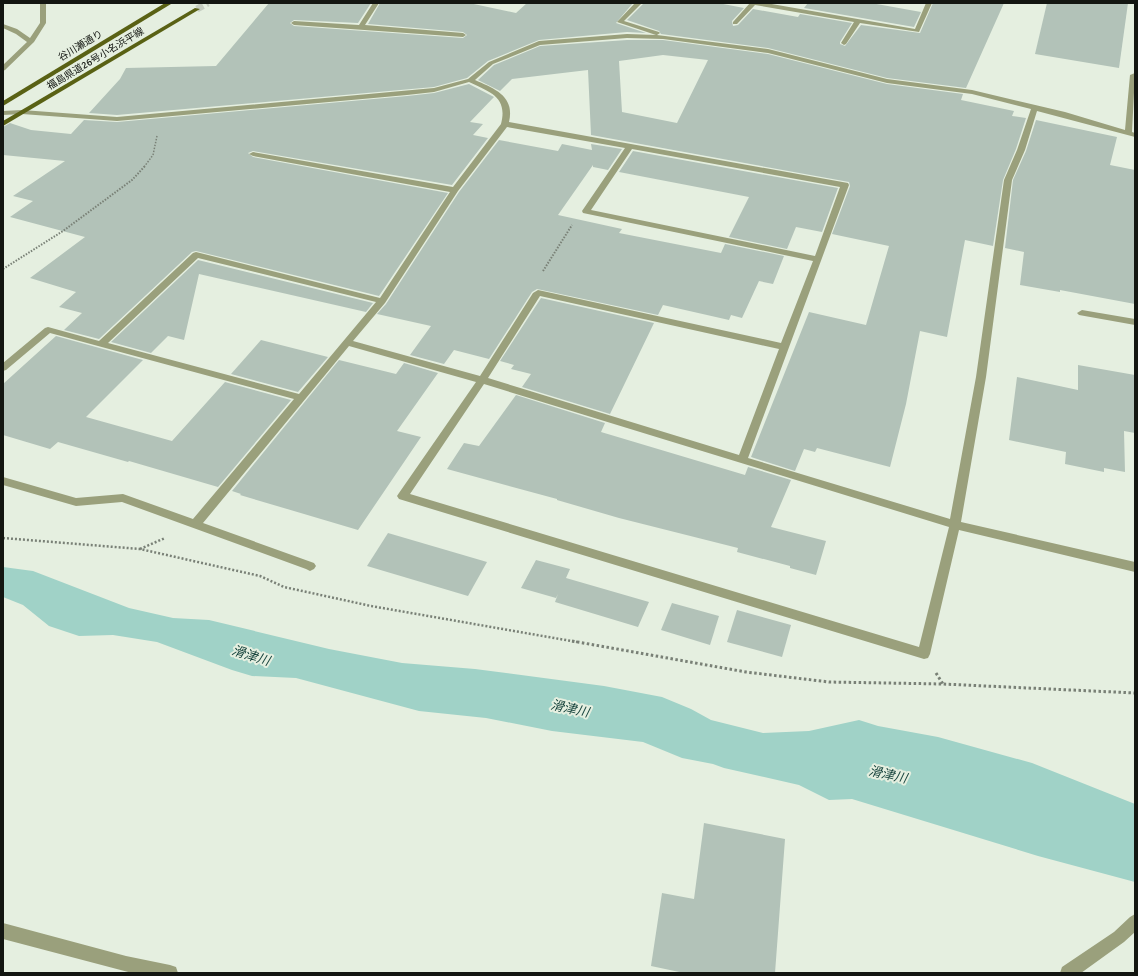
<svg xmlns="http://www.w3.org/2000/svg" width="1138" height="976" font-family="Signika,'Noto Sans JP',sans-serif">
	<rect width="100%" height="100%" fill="#e5efe0"/>
	<path fill="#a0d2c7" d="M 3,567 L 33,571 L 129,608 L 173,618 L 209,620 L 329,649 L 402,663 L 475,669 L 604,686 L 662,697 L 691,709 L 711,720 L 763,733 L 809,731 L 859,720 L 878,726 L 938,737 L 1032,763 L 1135,804 L 1135,882 L 1038,856 L 852,799 L 829,800 L 799,785 L 724,768 L 713,764 L 682,758 L 643,742 L 552,731 L 486,718 L 419,711 L 296,678 L 252,676 L 232,670 L 157,642 L 113,635 L 79,636 L 49,626 L 23,605 L 3,597 Z"/>
	<g fill="#b2c2b8" fill-rule="evenodd">
		<path d="M 269,3 L 371,3 L 358,23 L 294,20 L 290,23 L 294,26 L 463,38 L 467,35 L 463,32 L 368,24 L 380,3 L 469,3 L 516,13 L 527,3 L 633,3 L 616,23 L 646,33 L 627,32 L 539,40 L 488,61 L 467,78 L 434,87 L 117,115 L 89,113 L 120,79 L 126,68 L 216,66 Z"/>
		<path d="M 644,3 L 718,3 L 744,8 L 732,21 L 733,26 L 738,25 L 753,9 L 798,17 L 800,14 L 852,23 L 840,42 L 840,44 L 845,46 L 861,25 L 920,33 L 933,3 L 1004,3 L 966,88 L 887,78 L 768,48 L 661,34 L 659,31 L 627,20 Z"/>
		<path d="M 808,3 L 871,3 L 921,12 L 914,27 L 804,8 Z"/>
		<path d="M 1047,3 L 1128,3 L 1119,68 L 1035,54 Z"/>
		<path d="M 627,40 L 663,40 L 768,54 L 887,84 L 963,94 L 961,100 L 1014,111 L 1012,116 L 1026,118 L 1016,149 L 1003,180 L 993,246 L 965,240 L 947,337 L 920,331 L 906,404 L 890,467 L 817,448 L 815,452 L 804,449 L 795,471 L 751,457 L 809,312 L 866,325 L 889,246 L 832,234 L 850,186 L 849,182 L 591,135 L 588,70 L 512,79 L 500,91 L 478,80 L 494,65 L 540,46 ZM 663,55 L 708,60 L 677,123 L 622,112 L 619,61 Z"/>
		<path d="M 469,84 L 494,97 L 470,122 L 483,124 L 473,135 L 488,138 L 452,185 L 253,151 L 248,153 L 253,157 L 448,193 L 379,296 L 196,251 L 192,252 L 99,339 L 64,330 L 82,313 L 59,307 L 76,292 L 30,278 L 85,237 L 10,217 L 33,201 L 13,196 L 65,161 L 3,155 L 3,127 L 10,123 L 31,130 L 71,134 L 84,120 L 117,122 L 407,96 L 434,93 Z"/>
		<path d="M 1036,120 L 1117,137 L 1110,165 L 1135,170 L 1135,304 L 1060,290 L 1060,292 L 1020,285 L 1024,252 L 1005,248 L 1013,180 L 1026,151 Z"/>
		<path d="M 499,140 L 558,151 L 562,144 L 592,150 L 591,144 L 622,149 L 608,170 L 593,167 L 593,165 L 558,215 L 622,229 L 619,233 L 721,253 L 725,244 L 784,256 L 773,284 L 759,281 L 742,318 L 731,315 L 729,320 L 663,305 L 658,315 L 537,289 L 532,292 L 489,359 L 454,350 L 444,364 L 410,355 L 431,326 L 377,314 L 386,304 L 459,192 Z"/>
		<path d="M 633,151 L 838,188 L 822,232 L 796,227 L 787,249 L 729,237 L 749,197 L 619,172 Z"/>
		<path d="M 198,260 L 373,303 L 366,312 L 199,274 L 184,340 L 168,336 L 151,353 L 111,342 Z"/>
		<path d="M 541,298 L 654,323 L 610,414 L 522,387 L 531,374 L 511,369 L 514,365 L 500,361 Z"/>
		<path d="M 56,336 L 143,360 L 86,417 L 172,441 L 225,382 L 291,400 L 218,487 L 129,461 L 128,462 L 58,442 L 50,449 L 3,435 L 3,384 Z"/>
		<path d="M 261,340 L 328,357 L 298,392 L 231,374 Z"/>
		<path d="M 339,360 L 396,374 L 404,363 L 438,373 L 397,431 L 421,437 L 358,530 L 240,495 L 241,494 L 232,491 Z"/>
		<path d="M 1078,365 L 1135,375 L 1135,433 L 1124,431 L 1125,472 L 1104,468 L 1104,472 L 1065,464 L 1066,452 L 1009,440 L 1017,377 L 1078,390 Z"/>
		<path d="M 516,395 L 605,423 L 601,432 L 745,475 L 748,467 L 791,480 L 771,527 L 826,541 L 816,575 L 790,568 L 790,566 L 737,552 L 738,548 L 619,518 L 557,500 L 557,499 L 447,469 L 464,443 L 479,446 Z"/>
		<path d="M 388,533 L 487,562 L 468,596 L 367,566 Z"/>
		<path d="M 536,560 L 570,569 L 566,578 L 649,602 L 638,627 L 555,602 L 558,594 L 556,598 L 521,588 Z"/>
		<path d="M 672,603 L 719,616 L 710,645 L 661,630 Z"/>
		<path d="M 737,610 L 791,625 L 782,657 L 727,642 Z"/>
		<path d="M 704,823 L 785,839 L 775,973 L 684,973 L 651,966 L 662,893 L 694,899 Z"/>
	</g>
	<g fill="none" stroke-linecap="round" stroke-linejoin="round">
		<path stroke="#c6cec1" stroke-width="7" stroke-dasharray="7 3.5" stroke-linecap="butt" d="M 197,9 L 208,3"/>
		<path stroke="#798076" stroke-width="1.5" stroke-dasharray="1.5 1.5" stroke-linecap="butt" d="M 144,167 L 153,155 L 157,136"/>
		<g stroke="#798076" stroke-width="2" stroke-dasharray="1.5 1.5" stroke-linecap="butt">
			<path d="M 3,269 L 63,231 L 132,180 L 145,166"/>
			<path d="M 543,271 L 572,225"/>
		</g>
		<g stroke="#798076" stroke-width="2.5" stroke-dasharray="2 2" stroke-linecap="butt">
			<path d="M 3,538 L 140,549 L 260,576 L 284,587 L 371,606 L 577,642"/>
			<path d="M 140,549 L 165,538"/>
		</g>
		<g stroke="#798076" stroke-width="3" stroke-dasharray="2.5 2.5" stroke-linecap="butt">
			<path d="M 572,641 L 746,672 L 829,682 L 943,684 L 1135,693"/>
			<path d="M 936,673 L 943,684"/>
		</g>
		<path fill="#9aa07c" fill-rule="evenodd" d="M 40,3 L 46,3 L 46,23 L 34,42 L 5,70 L 3,71 L 3,65 L 27,42 L 16,34 L 3,28 L 3,24 L 17,29 L 30,38 L 40,23 Z"/>
		<g fill="#9aa07c" fill-rule="evenodd">
			<path d="M 373,3 L 379,3 L 365,25 L 463,33 L 466,35 L 463,37 L 294,25 L 291,23 L 294,21 L 359,25 Z"/>
			<path d="M 635,3 L 642,3 L 624,21 L 659,32 L 660,33 L 657,35 L 768,49 L 887,79 L 972,90 L 1065,112 L 1125,130 L 1130,75 L 1135,73 L 1132,132 L 1135,133 L 1135,137 L 1037,111 L 1025,150 L 1012,180 L 986,377 L 961,522 L 1135,562 L 1135,572 L 959,530 L 930,654 L 928,658 L 924,659 L 399,499 L 397,496 L 399,493 L 476,382 L 349,346 L 203,523 L 314,563 L 316,566 L 314,569 L 310,571 L 306,569 L 122,502 L 76,506 L 3,485 L 3,477 L 76,498 L 123,494 L 193,519 L 294,399 L 50,333 L 6,370 L 3,371 L 3,363 L 45,328 L 48,327 L 99,341 L 193,253 L 196,252 L 380,298 L 450,192 L 253,156 L 249,154 L 253,152 L 453,187 L 501,124 C 508,97 490,92 469,82 L 434,92 L 407,95 L 117,121 L 22,114 L 3,115 L 3,111 L 22,110 L 117,117 L 434,88 L 468,79 L 489,62 L 539,41 L 627,34 L 656,35 L 617,22 ZM 627,38 L 663,39 L 768,53 L 887,83 L 972,94 L 1031,109 L 1017,150 L 1004,180 L 976,377 L 950,519 L 748,458 L 849,185 L 848,183 L 509,122 C 515,96 495,89 475,80 L 493,64 L 540,45 ZM 507,127 L 625,148 L 582,211 L 583,213 L 813,261 L 781,343 L 538,290 L 533,293 L 480,376 L 353,341 L 385,303 L 458,191 ZM 632,149 L 840,187 L 815,256 L 591,210 ZM 198,258 L 376,302 L 299,394 L 108,343 ZM 540,296 L 779,349 L 739,455 L 488,378 ZM 484,384 L 949,527 L 919,647 L 410,494 Z"/>
			<path d="M 750,3 L 766,3 L 915,29 L 926,3 L 932,3 L 919,32 L 860,23 L 846,44 L 844,45 L 841,43 L 854,22 L 755,5 L 737,24 L 733,24 L 733,22 Z"/>
			<path d="M 1082,310 L 1135,319 L 1135,325 L 1079,315 L 1077,313 Z"/>
		</g>
		<g fill="#9aa07c" fill-rule="evenodd">
			<path d="M 1135,914 L 1135,932 L 1124,942 L 1081,973 L 1060,973 L 1062,967 L 1114,932 L 1130,917 Z"/>
			<path d="M 3,923 L 126,956 L 170,965 L 176,967 L 178,973 L 132,973 L 3,939 Z"/>
		</g>
		<g fill="#596114" fill-rule="evenodd">
			<path d="M 165,3 L 171,4 L 3,106 L 3,101 Z"/>
			<path d="M 195,8 L 200,9 L 3,126 L 3,121 Z"/>
		</g>
	</g>
	<g text-anchor="middle" stroke-width="4" stroke-linejoin="round" paint-order="stroke">
		<g font-size="10" fill="#131611" stroke="#e5efe0">
			<text transform="translate(80 45) rotate(-31)" y="4">谷川瀬通り</text>
			<text transform="translate(95 58) rotate(-31)" y="4">福島県道26号小名浜平線</text>
		</g>
		<g font-size="13" font-style="italic" fill="#103e37" stroke="#e5efe0">
			<text transform="translate(251 655) rotate(17)" y="5">滑津川</text>
			<text transform="translate(570 708) rotate(12)" y="5">滑津川</text>
			<text transform="translate(888 774) rotate(12)" y="5">滑津川</text>
		</g>
	</g>
	<rect width="1138" height="976" fill="none" stroke="#131611" stroke-width="8"/>
</svg>
